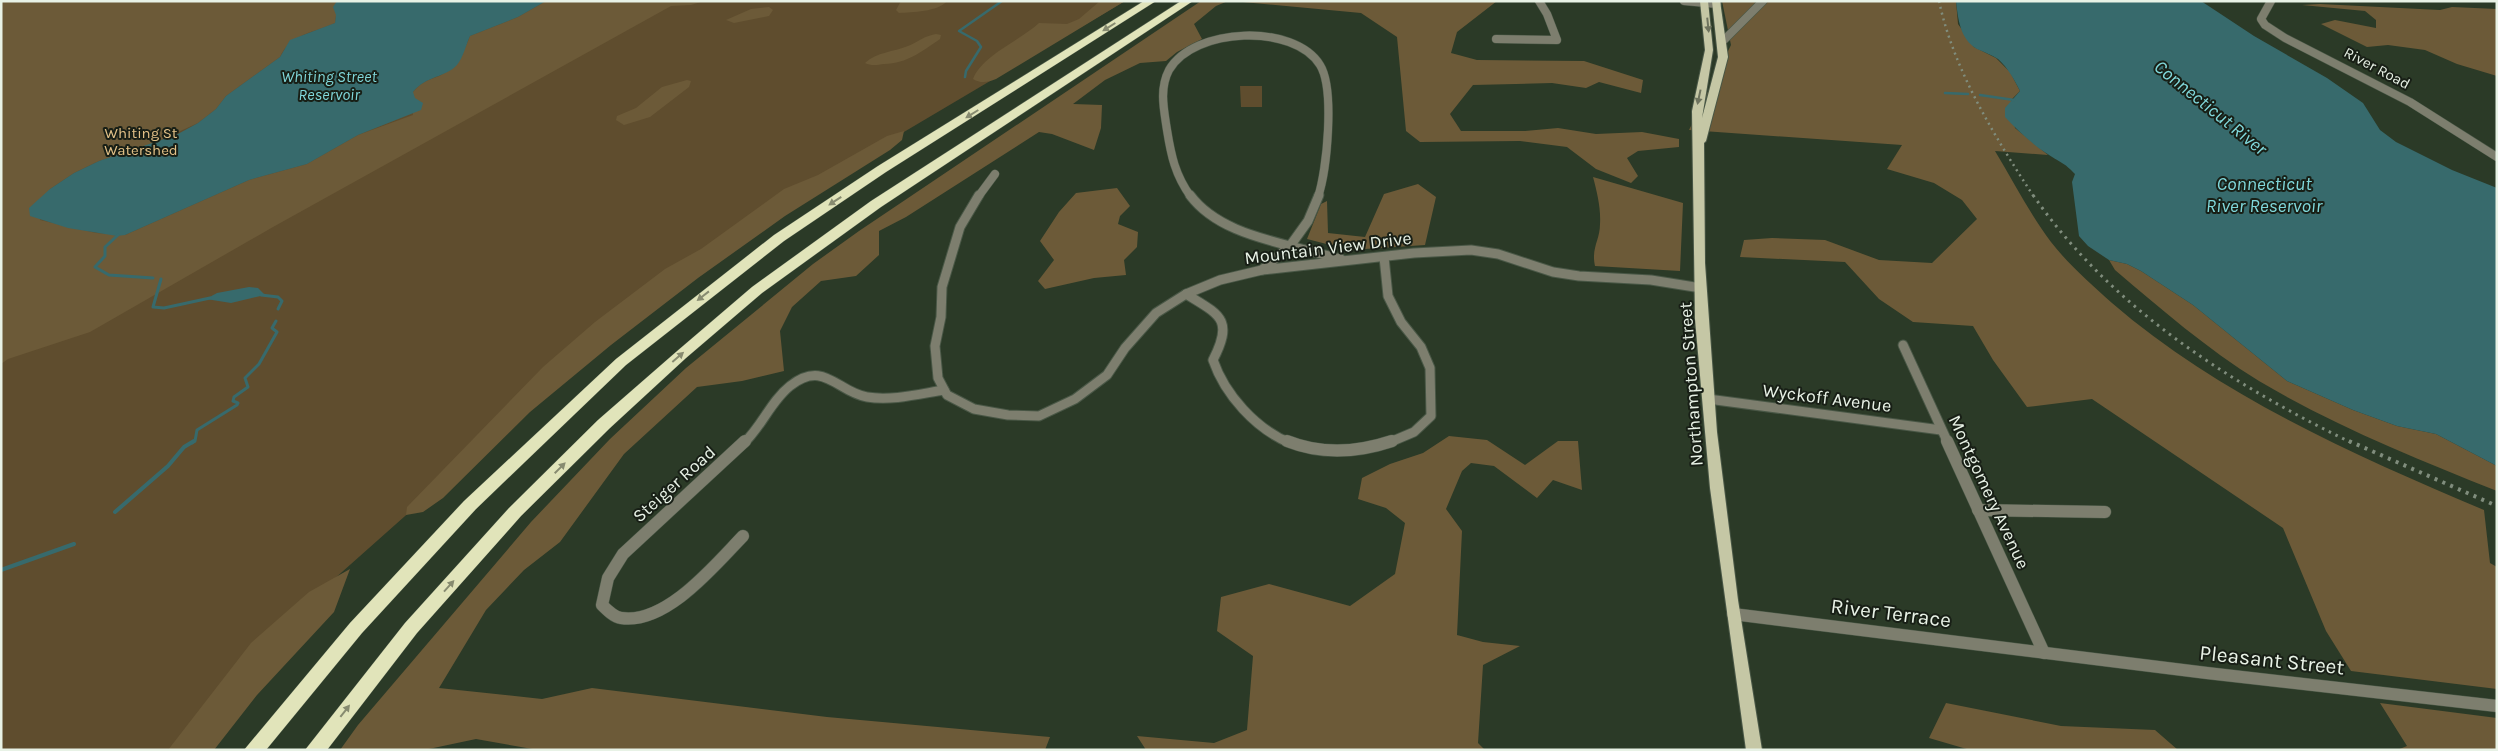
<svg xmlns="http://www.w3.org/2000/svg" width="2498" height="751" font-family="Karla,sans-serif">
	<rect width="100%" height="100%" fill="#2b3a27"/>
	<g fill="#5f4d2e">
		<path d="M 93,1 L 1125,1 L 676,267 L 467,461 L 333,580 L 186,750 L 1,750 L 1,36 Z"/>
		<path d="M 1240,86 L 1262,86 L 1262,107 L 1241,107 Z"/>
	</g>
	<g fill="#6c5a38">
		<path d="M 1,1 L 338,1 L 335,23 C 314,33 291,33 280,57 L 226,96 L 216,109 L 198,123 L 145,147 L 99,161 L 74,173 L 50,189 L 40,220 L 96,233 L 125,235 L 249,180 L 307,164 L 358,135 L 413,115 L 413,92 C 426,77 433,81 446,72 C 458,64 465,49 470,36 L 518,17 L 546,1 L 704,1 L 691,5 L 671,6 L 273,227 L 90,332 L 8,359 L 1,364 Z"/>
		<path d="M 901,1 L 947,1 C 938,12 912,12 899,13 L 896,10 Z"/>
		<path d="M 1100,1 L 1125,1 L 996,79 C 988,82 981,84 973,79 C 982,55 1021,40 1039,23 L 1067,24 L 1079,19 Z"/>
		<path d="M 1201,1 L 1228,1 L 1216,6 L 1194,24 L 1202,39 L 1177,52 L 1166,61 L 1140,63 L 1105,80 L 1073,104 L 1102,105 L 1101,128 L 1094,150 L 1052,134 L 1039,132 L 906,217 L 879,231 L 879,255 L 856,276 L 821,281 L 792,307 L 780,331 L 784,371 L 742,381 L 697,387 L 624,454 L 560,542 L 524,570 L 486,610 L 439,688 L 542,699 L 592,688 L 827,717 L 1050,737 L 1045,750 L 538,750 L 476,739 L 424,750 L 340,750 L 358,725 L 531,522 L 610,439 L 686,368 L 813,264 L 859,231 Z"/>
		<path d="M 1232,1 L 1497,1 L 1457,32 L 1451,53 L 1477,60 L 1584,61 L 1643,80 L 1641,93 L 1599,82 L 1586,88 L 1552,83 L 1473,85 L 1450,114 L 1461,131 L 1525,131 L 1558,128 L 1596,134 L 1642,132 L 1679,139 L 1679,147 L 1638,151 L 1627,158 L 1638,176 L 1631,183 L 1596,169 L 1567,147 L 1520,141 L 1420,142 L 1406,131 L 1397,37 L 1361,13 Z"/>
		<path d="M 1722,1 L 1956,1 L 1958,24 L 1974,47 L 1996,58 L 2010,72 L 2020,91 L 2011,100 L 2015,128 L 2048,155 L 1995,151 C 2013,181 2030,214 2051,242 C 2068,264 2091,284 2112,303 C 2220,396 2354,455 2484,510 L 2490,563 L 2497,567 L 2497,689 L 2351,671 L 2326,631 L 2283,528 L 2092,399 L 2027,407 L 1993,360 L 1973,326 L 1913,322 L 1879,299 L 1845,262 L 1740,257 L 1744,240 L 1772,238 L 1825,240 L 1879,260 L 1932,263 L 1977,219 L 1962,200 L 1934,183 L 1887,169 L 1902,145 L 1689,130 L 1731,45 Z"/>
		<path d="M 2320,4 L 2440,10 L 2452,7 L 2497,9 L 2497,76 L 2457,64 L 2425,50 L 2388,45 L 2367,47 L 2321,24 L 2335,20 L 2376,28 L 2376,20 L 2365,11 L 2302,5 Z"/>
		<path d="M 769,7 L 773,10 L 769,16 L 734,23 L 726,20 L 751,9 Z"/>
		<path d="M 936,34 L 941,35 L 940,39 C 921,52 908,63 884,64 C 877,65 871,66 865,63 C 877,52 893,52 908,46 C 918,42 924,36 936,34 Z"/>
		<path d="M 687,80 L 691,81 L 689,87 L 650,117 L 624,125 L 616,120 L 617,116 L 636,108 L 662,87 Z"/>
		<path d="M 904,131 L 902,140 L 890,150 L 785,216 L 698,278 L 611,345 L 530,412 L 443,498 L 423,512 L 406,515 L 407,507 L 543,367 L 595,322 L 665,269 L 701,249 L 784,189 L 818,175 L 887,136 Z"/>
		<path d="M 1593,177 L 1683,203 L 1680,271 L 1595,266 C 1591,248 1600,240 1600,224 C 1601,208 1597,192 1593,177 Z"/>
		<path d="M 1418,184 L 1436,197 L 1425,245 L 1350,250 L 1307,239 L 1321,204 L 1327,201 L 1328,233 L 1365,237 L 1384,194 Z"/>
		<path d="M 1117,188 L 1130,206 L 1120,216 L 1118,224 L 1138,232 L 1137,247 L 1124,260 L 1126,275 L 1094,278 L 1045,289 L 1038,281 L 1054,260 L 1040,241 L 1059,212 L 1076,193 Z"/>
		<path d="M 2109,260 L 2127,264 L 2141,271 L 2193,305 L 2287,381 L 2353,410 L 2397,426 L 2436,434 L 2497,466 L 2497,491 C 2417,459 2333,425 2259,381 C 2207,349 2161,309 2115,270 Z"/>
		<path d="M 1449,436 L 1487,440 L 1525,465 L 1558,441 L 1578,441 L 1582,490 L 1553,480 L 1537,498 L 1494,466 L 1471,463 L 1462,471 L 1446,509 L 1462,531 L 1457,635 L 1483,642 L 1520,646 L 1483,665 L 1478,743 L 1485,750 L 1146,750 L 1137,736 L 1214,743 L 1247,730 L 1253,656 L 1217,631 L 1221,597 L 1269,584 L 1350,606 L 1395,574 L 1405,523 L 1386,508 L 1358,499 L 1362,478 L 1390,464 L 1423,453 Z"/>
		<path d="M 350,569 L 334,612 L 257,695 L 214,750 L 168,750 L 251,643 L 309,592 Z"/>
		<path d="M 1946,703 L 2061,726 L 2155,730 L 2178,750 L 1970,750 L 1929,738 Z"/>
		<path d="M 2380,703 L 2497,718 L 2497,750 L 2397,750 L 2407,746 Z"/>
	</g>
	<g fill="#376a6c">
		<path d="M 337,1 L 546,1 L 518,17 L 470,36 C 466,45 463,58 457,65 C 445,78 427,75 413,92 L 415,98 L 423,103 L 421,110 L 358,135 L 307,164 L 249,180 L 125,235 L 117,236 L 68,228 L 30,216 L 29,208 L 50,189 L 74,173 L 99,161 L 176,135 L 198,123 L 216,109 L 226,96 L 280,57 L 290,40 L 335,23 L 336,15 L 333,7 Z"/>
		<path d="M 1956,1 L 2201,1 L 2254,36 L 2327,78 L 2363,103 L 2380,130 L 2396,142 L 2452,170 L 2497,188 L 2497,466 L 2436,434 L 2397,426 L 2353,410 L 2287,381 L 2193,305 L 2141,271 L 2127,264 L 2109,260 L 2088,246 L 2079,236 L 2072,182 L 2075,174 C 2064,162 2059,162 2046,153 C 2031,143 2017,130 2005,117 L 2005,108 L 2020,91 C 2014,79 2008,68 1998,59 C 1992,55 1984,52 1977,49 C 1960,39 1958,19 1956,1 Z"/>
		<path d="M 249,287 L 258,288 L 265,295 L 231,303 L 206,299 L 217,293 Z"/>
	</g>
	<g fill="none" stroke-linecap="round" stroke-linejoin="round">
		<g stroke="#376a6c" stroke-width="2.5">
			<path d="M 965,77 L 966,71 L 981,47 L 977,41 L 959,31 L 1002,1"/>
			<path d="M 1945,93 L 1968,94"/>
			<path d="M 1980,95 L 2014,100"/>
		</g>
		<g stroke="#376a6c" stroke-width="3">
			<path d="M 118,235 L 105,247 L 105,256 L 95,267 L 109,275 L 153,278"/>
			<path d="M 161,279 L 153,307 L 164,308 L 210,298"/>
			<path d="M 261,295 L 278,297 L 282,301 L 278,309"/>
			<path d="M 192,443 L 195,441 L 197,430 L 237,405 L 238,403 L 233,401 L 234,397 L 248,387 L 245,378 L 259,364 L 277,332 L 272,328 L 276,321"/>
		</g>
		<g stroke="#376a6c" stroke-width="4">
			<path d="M 115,512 L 168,466 L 184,447 L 194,441"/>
			<path d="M 1,570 L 74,544"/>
		</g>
		<g stroke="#495746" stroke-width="9">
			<g id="minor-far2">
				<path d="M 2271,1 L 2261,19 L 2265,25 L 2285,38 L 2410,102 L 2497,157"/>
				<path d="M 1496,39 L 1557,40 L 1547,14 L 1539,1"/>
				<path d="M 1722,42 L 1763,1"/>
				<path d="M 978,197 L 995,174"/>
				<path d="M 1191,197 C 1175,175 1171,155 1167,130 C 1164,110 1159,89 1169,70 C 1194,27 1294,23 1320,65 C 1335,89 1327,170 1318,197"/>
			</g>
		</g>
		<g stroke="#495746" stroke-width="11">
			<g id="minor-far1">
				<path d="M 979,195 L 960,227 L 942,287 L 941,317 L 935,346 L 938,378 L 947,395 L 974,409 L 1008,415 L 1039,416 L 1075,399 L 1107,375 L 1125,348 L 1156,313 L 1186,294 L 1220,280 L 1262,270 L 1414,253 L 1471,250 L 1498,254 L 1553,272 L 1579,276 L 1651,280 L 1701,288"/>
				<path d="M 1190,195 C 1213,226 1255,237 1290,246"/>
				<path d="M 1290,246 L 1341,259"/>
				<path d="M 1290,246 L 1308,221 L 1319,195"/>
				<path d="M 1384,257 L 1388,296 L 1401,322 L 1421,347 L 1430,368 L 1431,416 L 1414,432 L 1388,443"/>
				<path d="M 1262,270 L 1290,246"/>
				<path d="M 1186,294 C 1220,315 1234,319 1213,360 C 1225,395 1256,429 1290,443"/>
				<path d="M 1903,345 L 1948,443"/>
				<path d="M 1708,399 L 1941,430"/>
				<path d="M 744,443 C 762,426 771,401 790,386 C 824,359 837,392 867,397 C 892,401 919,394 944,390"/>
			</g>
		</g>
		<g stroke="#495746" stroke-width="13">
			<g id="minor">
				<path d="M 1287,441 C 1322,455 1356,453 1392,441"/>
				<path d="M 1947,441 L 2044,653"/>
				<path d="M 1978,510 L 2105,512"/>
				<path d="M 743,536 C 715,565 666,625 621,618 C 614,617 607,610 602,605 L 608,578 L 623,554 L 745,441"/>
			</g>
		</g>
		<g stroke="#495746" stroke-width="9">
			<path id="tertiary-far1" d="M 1684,1 L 1717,4"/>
		</g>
		<g stroke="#495746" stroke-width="13">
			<path id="tertiary" d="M 1733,614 L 2207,673 L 2497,706"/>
		</g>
		<g stroke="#495746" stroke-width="2">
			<path id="primary" d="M 1700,1 L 1708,1 L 1713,50 L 1702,118 L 1718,57 L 1712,1 L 1720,1 L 1728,57 L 1706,141 L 1704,143 L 1705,263 L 1717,432 L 1738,600 L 1762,750 L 1746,750 L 1710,488 L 1695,319 L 1692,111 L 1705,50 Z"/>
		</g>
		<g stroke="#495746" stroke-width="1">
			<g id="motorway">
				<path d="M 1144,1 L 1156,1 L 886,172 L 784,241 L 626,365 L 476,509 L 362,633 L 266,750 L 244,750 L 350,623 L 464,501 L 616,359 L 774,235 L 878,166 Z"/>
				<path d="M 1181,1 L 1193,1 L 881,207 L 762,293 L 686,358 L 610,428 L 521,516 L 417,633 L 327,750 L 305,750 L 405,623 L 509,508 L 598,420 L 676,352 L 752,287 L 871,201 Z"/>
			</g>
		</g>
		<use href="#minor-far2" stroke="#7d7e6e" stroke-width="8"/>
		<use href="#minor-far1" stroke="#7d7e6e" stroke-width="9"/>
		<use href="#minor" stroke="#7d7e6e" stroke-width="12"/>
		<use href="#tertiary-far1" stroke="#7d7e6e" stroke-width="8"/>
		<use href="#tertiary" stroke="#7d7e6e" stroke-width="12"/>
		<use href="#primary" fill="#c5c7a5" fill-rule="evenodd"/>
		<use href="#motorway" fill="#e1e4ba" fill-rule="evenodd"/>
		<path stroke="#808d7d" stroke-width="2.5" stroke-dasharray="2 4" stroke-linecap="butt" d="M 1939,1 C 1954,71 1995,137 2034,197"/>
		<path stroke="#808d7d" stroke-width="3" stroke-dasharray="2.5 5" stroke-linecap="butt" d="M 2033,195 C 2111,308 2231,384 2352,443"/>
		<path stroke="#808d7d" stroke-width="4" stroke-dasharray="3 5.5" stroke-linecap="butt" d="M 2349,441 L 2497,506"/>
	</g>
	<defs><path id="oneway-solid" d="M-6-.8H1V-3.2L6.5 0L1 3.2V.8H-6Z" transform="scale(1.25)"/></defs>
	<g fill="#6e735e">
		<use href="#oneway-solid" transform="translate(1708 25) rotate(84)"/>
		<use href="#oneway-solid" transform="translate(1699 97) rotate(102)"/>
	</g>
	<g fill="#878b70">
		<use href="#oneway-solid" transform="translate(1109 27) rotate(148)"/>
		<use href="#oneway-solid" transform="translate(972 114) rotate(148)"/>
		<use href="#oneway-solid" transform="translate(835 201) rotate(147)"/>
		<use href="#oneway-solid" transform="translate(703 296) rotate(142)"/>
		<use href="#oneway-solid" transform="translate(678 357) rotate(-41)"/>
		<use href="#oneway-solid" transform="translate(560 468) rotate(-45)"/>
		<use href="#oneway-solid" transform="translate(449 586) rotate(-48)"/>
		<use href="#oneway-solid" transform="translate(345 711) rotate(-52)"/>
	</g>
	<g text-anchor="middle" stroke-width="4" stroke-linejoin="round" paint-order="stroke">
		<g font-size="15" fill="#e8f2e6" stroke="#181f16">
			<text transform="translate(2377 68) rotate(28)" y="5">River Road</text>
		</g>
		<g font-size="15" fill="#e4c288" stroke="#181f16">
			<text x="141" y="138">Whiting St<tspan x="141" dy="17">Watershed</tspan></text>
		</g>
		<g font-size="16" font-style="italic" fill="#80d8db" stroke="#181f16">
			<text x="329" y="82">Whiting Street<tspan x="329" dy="18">Reservoir</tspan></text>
		</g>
		<g font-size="18" fill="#e8f2e6" stroke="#181f16">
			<text transform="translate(1328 248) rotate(-7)" y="6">Mountain View Drive</text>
			<text transform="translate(1691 384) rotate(-94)" y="6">Northampton Street</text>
			<text transform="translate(1827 398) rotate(7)" y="6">Wyckoff Avenue</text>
			<text transform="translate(674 484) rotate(-42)" y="6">Steiger Road</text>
			<text transform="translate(1989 492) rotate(65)" y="6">Montgomery Avenue</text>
		</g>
		<g font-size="19" font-style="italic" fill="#80d8db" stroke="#181f16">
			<text transform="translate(2211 107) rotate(39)" y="7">Connecticut River</text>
			<text x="2264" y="190">Connecticut<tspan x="2264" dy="22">River Reservoir</tspan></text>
		</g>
		<g font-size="21" fill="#e8f2e6" stroke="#181f16">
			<text transform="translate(1891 613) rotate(7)" y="7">River Terrace</text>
			<text transform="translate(2272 660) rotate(6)" y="7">Pleasant Street</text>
		</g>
	</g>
	<rect width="2498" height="751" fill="none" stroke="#e8f2e6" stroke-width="5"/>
</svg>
